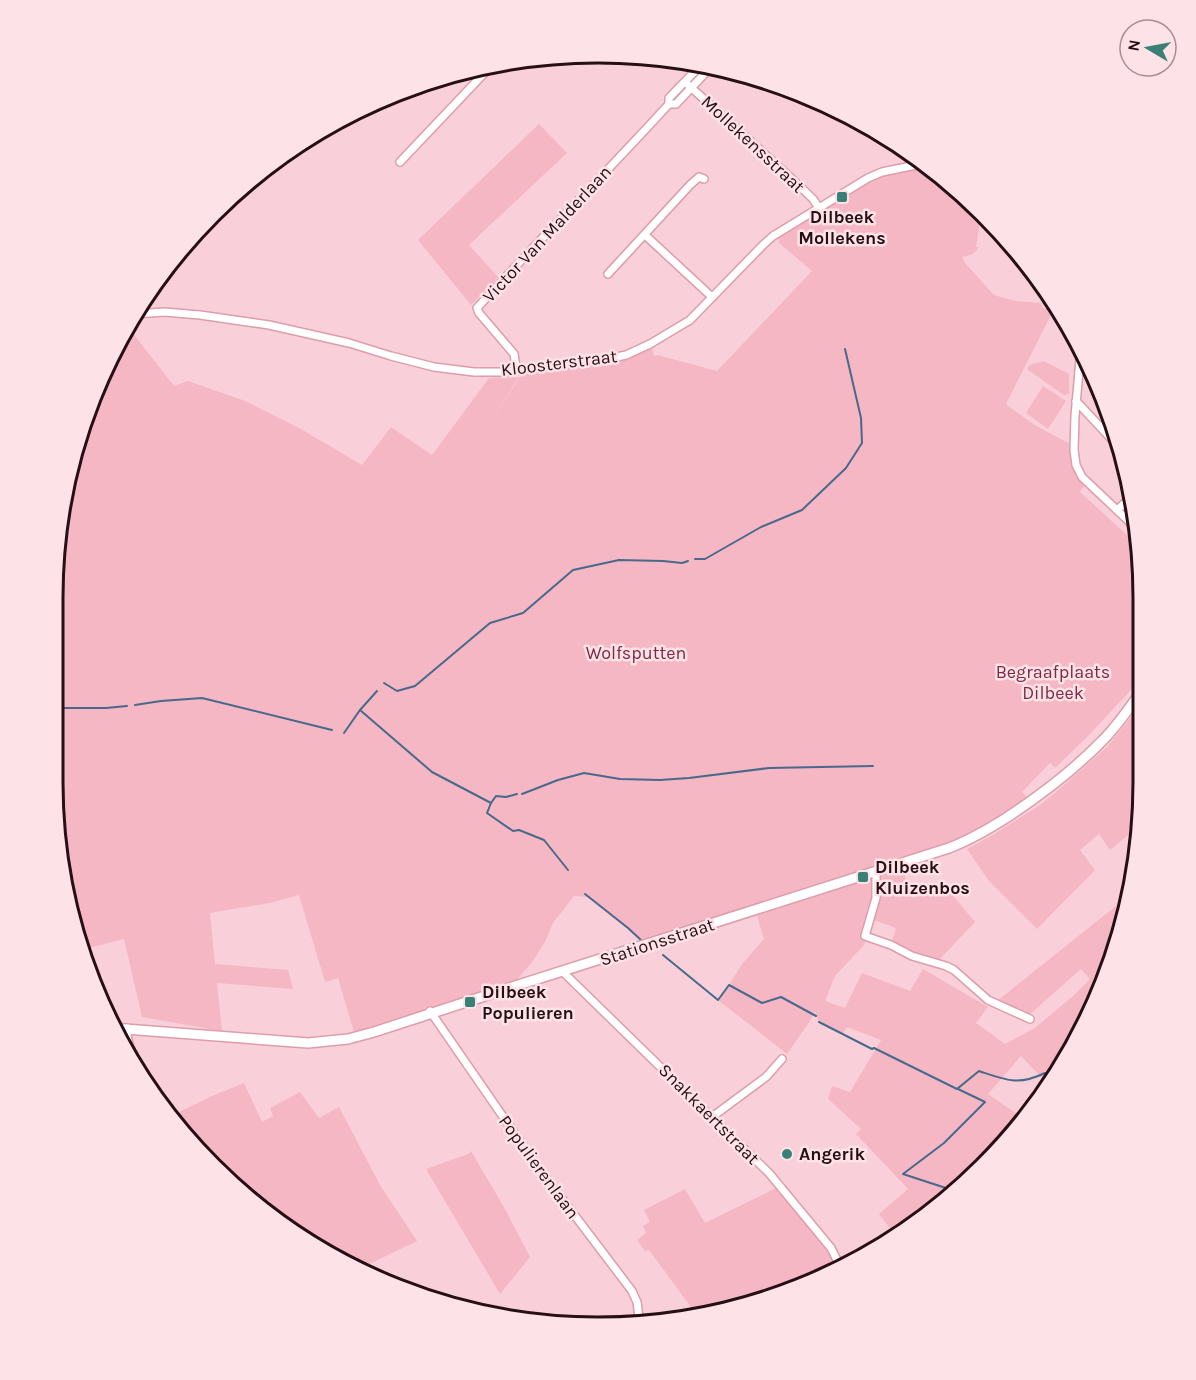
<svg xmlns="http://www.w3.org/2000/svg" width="1196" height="1380" font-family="Karla,sans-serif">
	<rect width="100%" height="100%" fill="#f9d0d9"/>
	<g fill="#f5b7c4">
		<path d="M 539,124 L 567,153 L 469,245 L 498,277 L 471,305 L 418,240 Z"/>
		<path d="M 926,163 L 984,216 C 978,224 978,236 976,247 L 979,247 C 975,254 969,256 962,257 L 965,263 L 994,295 L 1015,301 L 1041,303 L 1043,308 L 1053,311 L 1006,404 L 1033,424 L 1070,444 C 1069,464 1072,470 1085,485 L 1080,492 L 1139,546 L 1142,562 L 1143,677 L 1089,735 L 1055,768 L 1050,763 L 1046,767 L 1022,792 L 1028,799 L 986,826 L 959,841 L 940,845 L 890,860 L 890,862 L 792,892 L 791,893 L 643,941 L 588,897 L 574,896 L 553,923 L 545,942 L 533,961 L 515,982 L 509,985 L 508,983 L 354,1032 L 338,978 L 325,982 L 299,895 L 270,903 L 210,913 L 215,964 L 288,970 L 293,989 L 217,983 L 222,1031 L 142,1017 L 124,939 L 81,950 L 71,923 L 53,782 L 57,526 L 109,356 L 128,327 L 174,386 L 188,381 L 245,401 L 301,429 L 362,465 L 391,427 L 432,455 L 489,378 L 519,377 L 486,430 L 521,375 L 627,359 L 652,348 L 654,356 L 658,355 L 717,371 L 812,271 L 778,242 L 780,241 L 773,236 L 868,178 Z"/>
		<path d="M 1044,361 L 1069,374 L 1069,394 L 1064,395 L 1028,370 L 1028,367 L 1030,365 Z"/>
		<path d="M 1043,386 L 1066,401 L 1048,429 L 1026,413 Z"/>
		<path d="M 1143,702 L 1143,782 L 1138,836 L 1133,831 L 1110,850 L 1099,834 L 1080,850 L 1095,870 L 1037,929 L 989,881 L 967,849 L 991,836 L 1040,805 L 1056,792 L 1108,746 Z"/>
		<path d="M 902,867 L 912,898 L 946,887 L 975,922 L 938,961 L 913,954 L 892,942 L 896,928 L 871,919 L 867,937 L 864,945 L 835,976 L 825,1001 L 845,1008 L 862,973 L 910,991 L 923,969 L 988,1007 L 976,1023 L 1005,1044 L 1035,1028 L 1073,996 L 1090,979 L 1081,969 L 1029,1015 L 997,1001 L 1131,894 L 1113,955 L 1103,965 L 1112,958 L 1102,990 L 1051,1085 L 1050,1087 L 1021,1056 L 988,1094 L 1023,1118 L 958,1192 L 896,1236 L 879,1214 L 908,1189 L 856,1134 L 861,1129 L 828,1099 L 832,1086 L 850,1092 L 881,1040 L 847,1027 L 842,1034 L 819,1022 L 815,1011 L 810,1021 L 787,1054 L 718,1000 L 729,985 L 742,964 L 764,939 L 757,916 L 781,906 Z"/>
		<path d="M 244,1083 L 262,1122 L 273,1116 L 270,1108 L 300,1092 L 319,1118 L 339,1107 L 380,1185 L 417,1241 L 359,1269 L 279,1222 L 278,1220 L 276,1220 L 266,1215 L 188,1141 L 171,1116 L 212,1096 Z"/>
		<path d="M 471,1151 L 505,1209 L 530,1257 L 500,1294 L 426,1169 L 468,1154 Z"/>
		<path d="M 776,1188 C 799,1214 821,1239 839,1269 L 773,1299 L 696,1314 L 649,1250 L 645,1251 L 637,1240 L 646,1233 L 643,1226 L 650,1222 L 644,1210 L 685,1189 L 705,1223 Z"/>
	</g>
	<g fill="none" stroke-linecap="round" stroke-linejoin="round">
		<g stroke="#48698b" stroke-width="2">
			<path d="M 695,559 L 705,559 L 761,527 L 802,510 L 846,468 L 862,443 L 861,418 L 845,349"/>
			<path d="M 384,683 L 397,691 L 415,686 L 490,623 L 523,613 L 573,570 L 619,560 L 663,561 L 682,563 L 688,561"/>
			<path d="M 135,705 L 161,701 L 202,698 L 332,730"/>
			<path d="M 54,708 L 106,708 L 127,706"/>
			<path d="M 360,710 L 377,691"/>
			<path d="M 344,733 L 360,710 L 432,772 L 491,803 L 487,813 L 513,831 L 519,830 L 544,840 L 568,870"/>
			<path d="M 522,794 L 558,780 L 584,773 L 620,779 L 660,780 L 689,778 L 769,768 L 873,766"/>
			<path d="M 491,803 L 496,796 L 506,797 L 517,794"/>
			<path d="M 585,894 L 628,928 L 642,941"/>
			<path d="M 663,955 L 718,1000 L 729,985 L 762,1003 L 781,997 L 816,1016"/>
			<path d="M 819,1022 L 872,1049 L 874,1048 L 957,1089 L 979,1071 C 1006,1080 1018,1086 1045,1073"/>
			<path d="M 1051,1070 L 1062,1065"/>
			<path d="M 958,1089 L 985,1102 L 944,1143 L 903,1174 L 958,1192"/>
			<path d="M 876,1249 L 892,1239"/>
		</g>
		<g stroke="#dd9dab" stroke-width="10">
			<g id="minor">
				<path d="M 685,82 L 791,178 L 813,199 L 819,208"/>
				<path d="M 669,104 L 676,104 L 707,71 L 707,66"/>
				<path d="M 400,162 L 491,66"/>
				<path d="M 645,235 L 712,297"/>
				<path d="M 608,274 L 690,185 L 699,177 L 704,179"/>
				<path d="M 135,314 L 164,312 L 200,315 L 269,325 L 349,343 L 391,356 L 434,367 L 474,372 L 506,372 L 607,359 L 626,355 L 650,344 L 690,320 L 763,245 L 773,236 L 868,178 L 882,172 L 926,163"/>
				<path d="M 1081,348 L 1075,416 L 1074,450 L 1076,465 L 1082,477 L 1136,528"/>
				<path d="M 519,371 L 516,367 L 514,354 L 479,313 L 477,308 C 540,239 606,173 669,104 L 669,98 L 701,65"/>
				<path d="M 1076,401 L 1120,448"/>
				<path d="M 1117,510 L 1130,498"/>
				<path d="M 876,871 L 876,898 L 865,936 L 891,945 L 912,956 L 946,966 L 954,970 L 988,1000 L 1030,1019"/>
				<path d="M 563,972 L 769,1173 L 831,1248 L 841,1268"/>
				<path d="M 430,1011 L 535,1163 L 632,1291 L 637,1302 L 640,1325"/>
				<path d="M 127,1028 C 126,1043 134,1057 140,1070"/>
				<path d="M 712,1117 L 766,1077 L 782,1059"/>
				<path d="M 524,1322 L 529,1323"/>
			</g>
		</g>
		<g stroke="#dd9dab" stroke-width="12">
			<path id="tertiary" d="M 112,1028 L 308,1043 L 348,1039 L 374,1032 L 509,988 L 949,848 C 970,840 987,830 1006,818 C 1041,795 1074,770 1103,740 C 1118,725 1130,707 1143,689"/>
		</g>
		<use href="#minor" stroke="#fff" stroke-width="7"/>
		<use href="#tertiary" stroke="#fff" stroke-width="9"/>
	</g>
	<g fill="#3a8077" stroke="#fde2e7" stroke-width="2">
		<rect x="836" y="191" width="12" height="12" rx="3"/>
		<rect x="857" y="871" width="12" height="12" rx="3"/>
		<rect x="464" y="996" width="12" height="12" rx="3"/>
		<circle cx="787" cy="1154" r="6"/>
	</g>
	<g text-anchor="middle" stroke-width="5" stroke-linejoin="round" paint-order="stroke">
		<g font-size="18" fill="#260f15" stroke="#fde2e7">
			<text transform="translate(753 144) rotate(43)" y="6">Mollekensstraat</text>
			<text transform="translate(547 234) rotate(-47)" y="6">Victor Van Malderlaan</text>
			<text transform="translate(559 363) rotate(-7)" y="6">Kloosterstraat</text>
			<text transform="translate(657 942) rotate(-18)" y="6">Stationsstraat</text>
			<text transform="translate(709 1114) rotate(45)" y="6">Snakkaertstraat</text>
			<text transform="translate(539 1167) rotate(54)" y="6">Populierenlaan</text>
		</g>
		<g font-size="18" font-weight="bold" fill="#260f15" stroke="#fde2e7" text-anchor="start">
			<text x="842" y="223" text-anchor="middle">Dilbeek<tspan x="842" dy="21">Mollekens</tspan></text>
			<text x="875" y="873">Dilbeek<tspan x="875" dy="21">Kluizenbos</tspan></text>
			<text x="482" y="998">Dilbeek<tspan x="482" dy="21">Populieren</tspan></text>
			<text x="799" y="1160">Angerik</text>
		</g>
		<g font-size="18" fill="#7e2844" stroke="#fde2e7">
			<text x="636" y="659">Wolfsputten</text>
			<text x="1053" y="678">Begraafplaats<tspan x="1053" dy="21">Dilbeek</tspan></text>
		</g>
	</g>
	<path d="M0 0H1196V1380H0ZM598 63H598A535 535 0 0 1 1133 598V782A535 535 0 0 1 598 1317H598A535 535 0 0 1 63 782V598A535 535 0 0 1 598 63Z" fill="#fde2e7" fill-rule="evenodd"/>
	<path fill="none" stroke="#260f15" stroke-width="3" d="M598 63H598A535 535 0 0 1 1133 598V782A535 535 0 0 1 598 1317H598A535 535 0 0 1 63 782V598A535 535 0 0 1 598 63Z"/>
	<g transform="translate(1148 48) rotate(280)"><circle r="28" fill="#fde2e7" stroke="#a78e93" stroke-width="1.5"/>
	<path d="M0-4.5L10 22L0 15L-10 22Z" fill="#3a8077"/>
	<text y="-9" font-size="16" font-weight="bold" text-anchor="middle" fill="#260f15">N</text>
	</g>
</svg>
